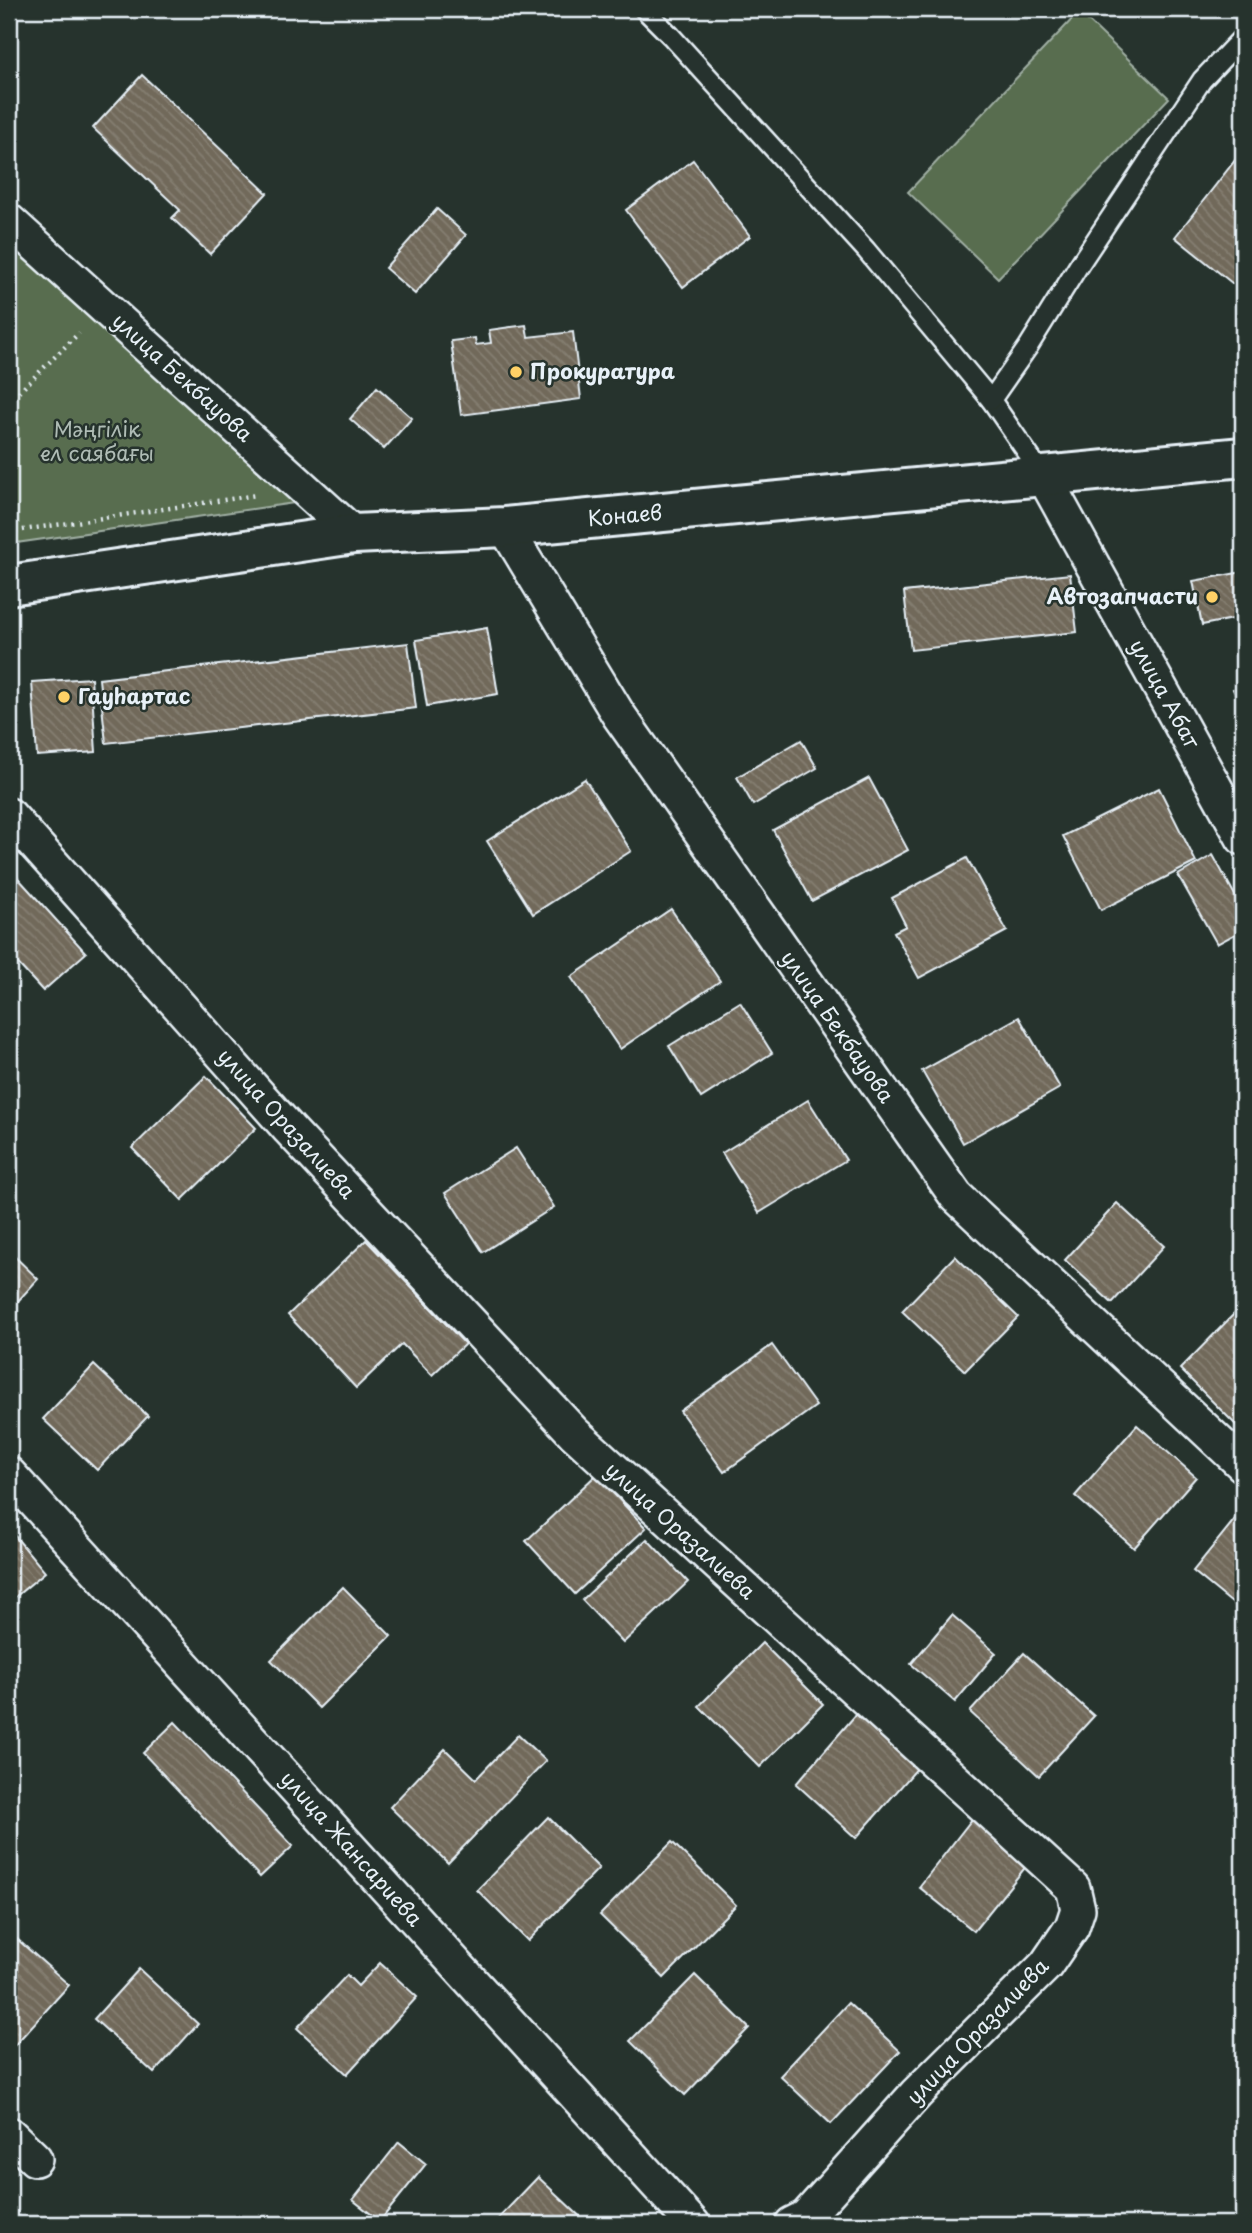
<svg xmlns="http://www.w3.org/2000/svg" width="1252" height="2233" font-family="'Playpen Sans',sans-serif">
	<defs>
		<pattern id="building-back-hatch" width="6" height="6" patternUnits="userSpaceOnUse" patternTransform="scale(1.75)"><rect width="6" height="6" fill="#71695a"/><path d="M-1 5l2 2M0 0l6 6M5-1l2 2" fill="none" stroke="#857f72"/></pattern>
	</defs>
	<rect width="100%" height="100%" fill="#26332d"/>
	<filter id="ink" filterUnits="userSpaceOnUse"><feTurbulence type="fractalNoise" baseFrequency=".0143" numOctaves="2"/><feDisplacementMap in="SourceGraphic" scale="14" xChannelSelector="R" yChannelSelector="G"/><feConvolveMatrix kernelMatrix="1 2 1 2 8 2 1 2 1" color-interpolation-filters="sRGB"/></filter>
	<g filter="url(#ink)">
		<g fill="#596d50" stroke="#a0afa4" stroke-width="2">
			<path d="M 1079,12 L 1169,98 L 998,278 L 908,192 Z"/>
			<path d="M 9,240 L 294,503 L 9,544 Z"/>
		</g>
		<g fill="url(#building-back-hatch)" stroke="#e8f1f8" stroke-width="2">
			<path d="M 142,75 L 267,193 L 210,254 L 172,218 L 180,210 L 93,128 Z"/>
			<path d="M 1236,159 L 1243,165 L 1243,292 L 1175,237 Z"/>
			<path d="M 693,160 L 750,236 L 683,287 L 626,210 Z"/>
			<path d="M 437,209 L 466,235 L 415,294 L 385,268 Z"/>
			<path d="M 526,325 L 528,337 L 573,332 L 581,399 L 461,415 L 451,341 L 475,338 L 476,345 L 491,343 L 489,330 Z"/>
			<path d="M 377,387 L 412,418 L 384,449 L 350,419 Z"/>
			<path d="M 1243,572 L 1243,617 L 1202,625 L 1193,581 Z"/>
			<path d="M 1070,574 L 1077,632 L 911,650 L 904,592 Z"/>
			<path d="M 487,628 L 498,694 L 427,706 L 416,640 Z"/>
			<path d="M 408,643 L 416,708 L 106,743 L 99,679 Z"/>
			<path d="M 91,678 L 96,752 L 37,756 L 32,682 Z"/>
			<path d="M 1243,685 L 1243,712 L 1233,689 Z"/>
			<path d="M 801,740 L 817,768 L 753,805 L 737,777 Z"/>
			<path d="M 869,778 L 908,850 L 812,901 L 773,830 Z"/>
			<path d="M 585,779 L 631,851 L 533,914 L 487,841 Z"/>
			<path d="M 1159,788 L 1196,862 L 1101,910 L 1063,836 Z"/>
			<path d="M 1213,855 L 1243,910 L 1243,930 L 1217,944 L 1178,875 Z"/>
			<path d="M 967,858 L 1007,931 L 919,978 L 894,932 L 906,926 L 892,898 Z"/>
			<path d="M 9,868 L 86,953 L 43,991 L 9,954 Z"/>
			<path d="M 671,909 L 720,981 L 620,1049 L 571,977 Z"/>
			<path d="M 740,1002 L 772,1053 L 701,1098 L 669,1046 Z"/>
			<path d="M 1019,1017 L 1060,1088 L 963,1143 L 922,1071 Z"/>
			<path d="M 206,1076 L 256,1128 L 182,1200 L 132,1148 Z"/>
			<path d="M 808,1100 L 846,1160 L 759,1213 L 722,1153 Z"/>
			<path d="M 516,1148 L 554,1207 L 483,1252 L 445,1193 Z"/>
			<path d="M 1117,1203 L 1164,1246 L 1112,1303 L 1065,1260 Z"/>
			<path d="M 366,1240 L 465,1344 L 432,1375 L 402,1344 L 356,1388 L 288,1315 Z"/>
			<path d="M 9,1251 L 38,1279 L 9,1311 Z"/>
			<path d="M 955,1256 L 1018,1317 L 965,1371 L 902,1311 Z"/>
			<path d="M 1237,1311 L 1243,1317 L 1243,1432 L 1180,1369 Z"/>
			<path d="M 772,1345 L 816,1406 L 724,1472 L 680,1411 Z"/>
			<path d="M 94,1365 L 148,1416 L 97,1470 L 43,1419 Z"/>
			<path d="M 1137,1425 L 1196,1477 L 1134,1548 L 1075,1496 Z"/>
			<path d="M 596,1475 L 646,1528 L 575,1594 L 526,1541 Z"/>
			<path d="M 1239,1514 L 1243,1518 L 1243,1612 L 1193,1571 Z"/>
			<path d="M 9,1529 L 45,1572 L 9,1602 Z"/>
			<path d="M 647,1539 L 688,1582 L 623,1643 L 582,1600 Z"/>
			<path d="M 343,1587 L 391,1636 L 319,1708 L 271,1660 Z"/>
			<path d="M 952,1615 L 996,1653 L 955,1702 L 911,1664 Z"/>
			<path d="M 762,1643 L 823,1704 L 760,1767 L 699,1706 Z"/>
			<path d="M 1024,1653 L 1094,1716 L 1039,1776 L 970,1712 Z"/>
			<path d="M 859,1711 L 920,1765 L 856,1838 L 796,1784 Z"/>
			<path d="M 175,1722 L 293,1846 L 260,1877 L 143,1753 Z"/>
			<path d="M 518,1735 L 546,1761 L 448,1863 L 390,1807 L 445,1749 L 476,1779 Z"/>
			<path d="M 976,1814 L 1032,1859 L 974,1931 L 919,1887 Z"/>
			<path d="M 548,1817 L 599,1868 L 528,1941 L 477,1890 Z"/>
			<path d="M 672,1842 L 736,1905 L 664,1978 L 600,1915 Z"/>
			<path d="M 17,1939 L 69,1985 L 13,2047 L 9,2043 L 9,1948 Z"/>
			<path d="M 380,1963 L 417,1997 L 347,2074 L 297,2028 L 347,1975 L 358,1986 Z"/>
			<path d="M 139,1969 L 198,2024 L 154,2073 L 94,2019 Z"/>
			<path d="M 695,1975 L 749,2028 L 685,2095 L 630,2041 Z"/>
			<path d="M 848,2003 L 900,2051 L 831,2124 L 780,2076 Z"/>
			<path d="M 399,2142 L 426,2164 L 380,2221 L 353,2200 Z"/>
			<path d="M 538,2177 L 588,2224 L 493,2224 Z"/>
		</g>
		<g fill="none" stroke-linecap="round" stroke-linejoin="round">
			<g stroke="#e8f1f8" stroke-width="23">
				<g id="lane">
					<path d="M 644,9 L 671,36 L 866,250 L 991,400 L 1044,477"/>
					<path d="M 991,400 L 1028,347 L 1079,265 L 1202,80 L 1243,37"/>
				</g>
			</g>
			<g stroke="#e8f1f8" stroke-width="38">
				<g id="street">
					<path d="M 9,221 L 354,534"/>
					<path d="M 1044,477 L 1243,838"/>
					<path d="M 505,527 L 618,714 L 956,1196 L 1243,1465"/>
					<path d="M 9,815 L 289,1129 L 574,1433 L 1073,1888 L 1078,1909 L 1072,1927 L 1046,1965 L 916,2094 L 806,2217 L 792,2224"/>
					<path d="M 9,1474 L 693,2224"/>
					<path d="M 9,2134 L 35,2159"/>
				</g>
			</g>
			<g stroke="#e8f1f8" stroke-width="44">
				<path id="secondary" d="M 9,585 L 354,534 L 505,527 L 1243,457"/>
			</g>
			<g stroke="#e8f1f8" stroke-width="4.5" stroke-dasharray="2 5" stroke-linecap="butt">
				<path d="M 9,402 L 79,333"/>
				<path d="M 9,532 L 257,495"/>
			</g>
			<use href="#lane" stroke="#26332d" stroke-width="18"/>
			<use href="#street" stroke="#26332d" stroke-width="33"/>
			<use href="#secondary" stroke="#26332d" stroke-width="38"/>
		</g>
	</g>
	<g fill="#ffd166" stroke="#26332d" stroke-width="2.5">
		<circle cx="516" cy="372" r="7"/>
		<circle cx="1212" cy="597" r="7"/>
		<circle cx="64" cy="697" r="7"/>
	</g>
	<g text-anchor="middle" stroke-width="5" stroke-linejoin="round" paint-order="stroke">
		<g font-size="21" font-weight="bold" fill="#e8f1f8" stroke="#26332d" text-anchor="start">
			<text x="530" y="379">Прокуратура</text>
			<text x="1198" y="604" text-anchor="end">Автозапчасти</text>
			<text x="78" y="704">Гауһартас</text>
		</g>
		<g font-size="21" fill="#e8f1f8" stroke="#26332d">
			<text transform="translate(182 378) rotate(42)" y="7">улица Бекбауова</text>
			<text transform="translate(625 516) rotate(-5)" y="7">Конаев</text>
			<text transform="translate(1164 694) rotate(61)" y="7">улица Абат</text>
			<text transform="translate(837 1027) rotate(55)" y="7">улица Бекбауова</text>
			<text transform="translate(286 1124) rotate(48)" y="7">улица Оразалиева</text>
			<text transform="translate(680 1531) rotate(42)" y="7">улица Оразалиева</text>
			<text transform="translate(351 1849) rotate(48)" y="7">улица Жансариева</text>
			<text transform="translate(978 2032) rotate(-46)" y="7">улица Оразалиева</text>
		</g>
		<g font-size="21" fill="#afbcb5" stroke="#26332d">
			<text x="97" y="437">Мәңгілік<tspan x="97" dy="24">ел саябағы</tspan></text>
		</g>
	</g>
	<rect width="1252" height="2233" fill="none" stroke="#26332d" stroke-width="35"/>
	<rect x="18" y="18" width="1217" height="2198" fill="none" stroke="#e8f1f8" stroke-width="2.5" filter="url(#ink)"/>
</svg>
